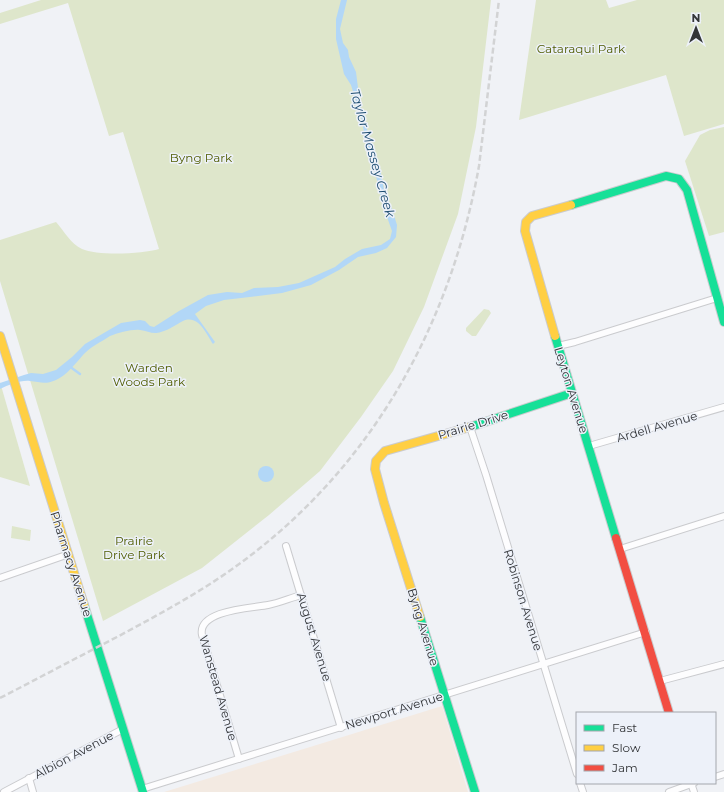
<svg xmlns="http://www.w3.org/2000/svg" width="724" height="792" font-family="Montserrat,sans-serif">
	<rect width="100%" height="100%" fill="#f0f2f6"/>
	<path fill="#f3eae2" d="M 442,706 L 468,792 L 164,792 L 336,739 Z"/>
	<g fill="#dee6cb">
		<path d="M 41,0 L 491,0 L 476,127 L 458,214 L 424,307 L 393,371 L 361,417 L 320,471 L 269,515 L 202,568 L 103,621 L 0,281 L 0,240 L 56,222 C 64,231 71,244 82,249 C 97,256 143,254 159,249 L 123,132 L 109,136 L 68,3 L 0,24 L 0,13 Z"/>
		<path d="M 536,0 L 606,0 L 609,8 L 637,0 L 724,0 L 724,124 L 684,136 L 666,75 L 519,120 Z"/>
		<path d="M 724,127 L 724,232 L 709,236 L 685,161 L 700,135 L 710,130 Z"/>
		<path d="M 484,309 L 489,310 L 491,313 L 476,336 L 472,336 L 466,331 L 466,328 Z"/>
		<path d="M 0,382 L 30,486 L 0,477 Z"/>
		<path d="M 12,526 L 31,530 L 30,541 L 11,538 Z"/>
	</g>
	<g fill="#b2d7f7">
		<path d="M 341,0 L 347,0 L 340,29 L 343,43 L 348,50 L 349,57 L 356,72 L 360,104 L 375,158 L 380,168 L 384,190 L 392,209 L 397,225 L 396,237 L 387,248 L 376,253 L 358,257 L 339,270 L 311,285 L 282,293 L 224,300 L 206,306 L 195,314 L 215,342 L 213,344 C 206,333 198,314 183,321 C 175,325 169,330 161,332 C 153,335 148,331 140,330 C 132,329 118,333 110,336 C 101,342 90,347 83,355 C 76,363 66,376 56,380 C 45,385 40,382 30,381 C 20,380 9,385 0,389 L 0,383 L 24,375 L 31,373 L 43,374 L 56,370 L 72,357 L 85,344 L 121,323 L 140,320 L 145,321 L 150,326 L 154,327 L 179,311 L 208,295 L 227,292 L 242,293 L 254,288 L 278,287 L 299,283 L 335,267 L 345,259 L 362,249 L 381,245 L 390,239 L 392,231 L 382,203 L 378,183 L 368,152 L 361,117 L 351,85 L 344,74 L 336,39 L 336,19 Z"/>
		<circle cx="266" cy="474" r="8"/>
	</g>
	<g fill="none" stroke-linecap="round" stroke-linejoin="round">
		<path stroke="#b2d7f7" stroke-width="2.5" d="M 69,366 L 80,374"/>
		<g stroke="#cacbce" stroke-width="8">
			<g id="street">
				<path d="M 558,346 L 575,342 L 717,298"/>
				<path d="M 470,427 L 486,475 L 577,774"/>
				<path d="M 589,446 L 724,407"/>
				<path d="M 286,546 L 341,728"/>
				<path d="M 620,549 L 724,516"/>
				<path d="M 0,578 L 69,554"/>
				<path d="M 660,681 L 724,664"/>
				<path d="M 239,759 L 202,635 C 197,610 252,608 268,605 C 279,603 290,598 301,595"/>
				<path d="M 715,777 L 724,774"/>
				<path d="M 29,778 L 33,792"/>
				<path d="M 580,783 L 583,792"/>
				<path d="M 691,783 L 694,792"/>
				<path d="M 142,789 L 646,632"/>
				<path d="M 4,792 L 123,729"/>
				<path d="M 669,792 L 694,783"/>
			</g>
		</g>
		<g stroke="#cacbce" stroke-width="10">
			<g id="fast">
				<path d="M 571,205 L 666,176 L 679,179 L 687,190 L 724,322"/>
				<path d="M 555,336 L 616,538"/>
				<path d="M 470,427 L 572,393"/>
				<path d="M 84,605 L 143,792"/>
				<path d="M 420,617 L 475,792"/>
			</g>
		</g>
		<g stroke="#cacbce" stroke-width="10">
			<g id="slow">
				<path d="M 0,336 L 84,605"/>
				<path d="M 555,336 L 525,231 L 526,222 L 532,216 L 571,205"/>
				<path d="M 420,617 L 384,503 L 375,469 L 376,461 L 385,451 L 470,427"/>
			</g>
		</g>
		<g stroke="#cacbce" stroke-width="10">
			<path id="jam" d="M 616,538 L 669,713"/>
		</g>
		<use href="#street" stroke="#fdfdfe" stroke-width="6"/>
		<use href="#fast" stroke="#16e098" stroke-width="8"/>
		<use href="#slow" stroke="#ffcf43" stroke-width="8"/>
		<use href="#jam" stroke="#f24e42" stroke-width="8"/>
		<path stroke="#d2d3d4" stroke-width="2.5" stroke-dasharray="6 3" stroke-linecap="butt" d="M 0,698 C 39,678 78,657 117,637 C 154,617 190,598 225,574 C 365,478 449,333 479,166 L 499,0"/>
	</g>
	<g text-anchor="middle" stroke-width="3" stroke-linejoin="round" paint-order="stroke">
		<g font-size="12" fill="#505d00" stroke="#edf1f9">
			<text x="581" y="53">Cataraqui Park</text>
			<text x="201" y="162">Byng Park</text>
			<text x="149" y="372">Warden<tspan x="149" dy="14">Woods Park</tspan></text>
			<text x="134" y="545">Prairie<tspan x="134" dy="14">Drive Park</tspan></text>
		</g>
		<g font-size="12" fill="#333538" stroke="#edf1f9">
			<text transform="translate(571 390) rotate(73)" y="4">Leyton Avenue</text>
			<text transform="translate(473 425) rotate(-17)" y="4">Prairie Drive</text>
			<text transform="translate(657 427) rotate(-16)" y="4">Ardell Avenue</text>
			<text transform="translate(71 564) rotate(72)" y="4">Pharmacy Avenue</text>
			<text transform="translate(523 600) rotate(73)" y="4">Robinson Avenue</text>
			<text transform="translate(423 627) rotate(73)" y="4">Byng Avenue</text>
			<text transform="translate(314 637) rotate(73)" y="4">August Avenue</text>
			<text transform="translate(218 688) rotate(74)" y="4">Wanstead Avenue</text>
			<text transform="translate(394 711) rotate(-17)" y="4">Newport Avenue</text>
			<text transform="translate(74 755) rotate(-28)" y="4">Albion Avenue</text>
		</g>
		<g font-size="13" font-style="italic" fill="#1d4d71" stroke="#edf1f9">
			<text transform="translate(373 153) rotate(74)" y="5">Taylor Massey Creek</text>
		</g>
	</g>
	<rect x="576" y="712" width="140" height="72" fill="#edf1f9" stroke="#a3a6ac"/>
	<rect x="584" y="725" width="20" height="6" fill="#16e098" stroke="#a3a6ac"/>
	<text x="612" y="732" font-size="12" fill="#333538">Fast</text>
	<rect x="584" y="745" width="20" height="6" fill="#ffcf43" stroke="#a3a6ac"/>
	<text x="612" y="752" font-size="12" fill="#333538">Slow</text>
	<rect x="584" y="765" width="20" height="6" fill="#f24e42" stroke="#a3a6ac"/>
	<text x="612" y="772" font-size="12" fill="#333538">Jam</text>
	<g transform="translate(696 28)" stroke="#edf1f9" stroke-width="3" paint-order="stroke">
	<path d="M0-3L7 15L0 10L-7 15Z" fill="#333538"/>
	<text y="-6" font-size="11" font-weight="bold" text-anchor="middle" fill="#333538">N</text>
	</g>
</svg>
